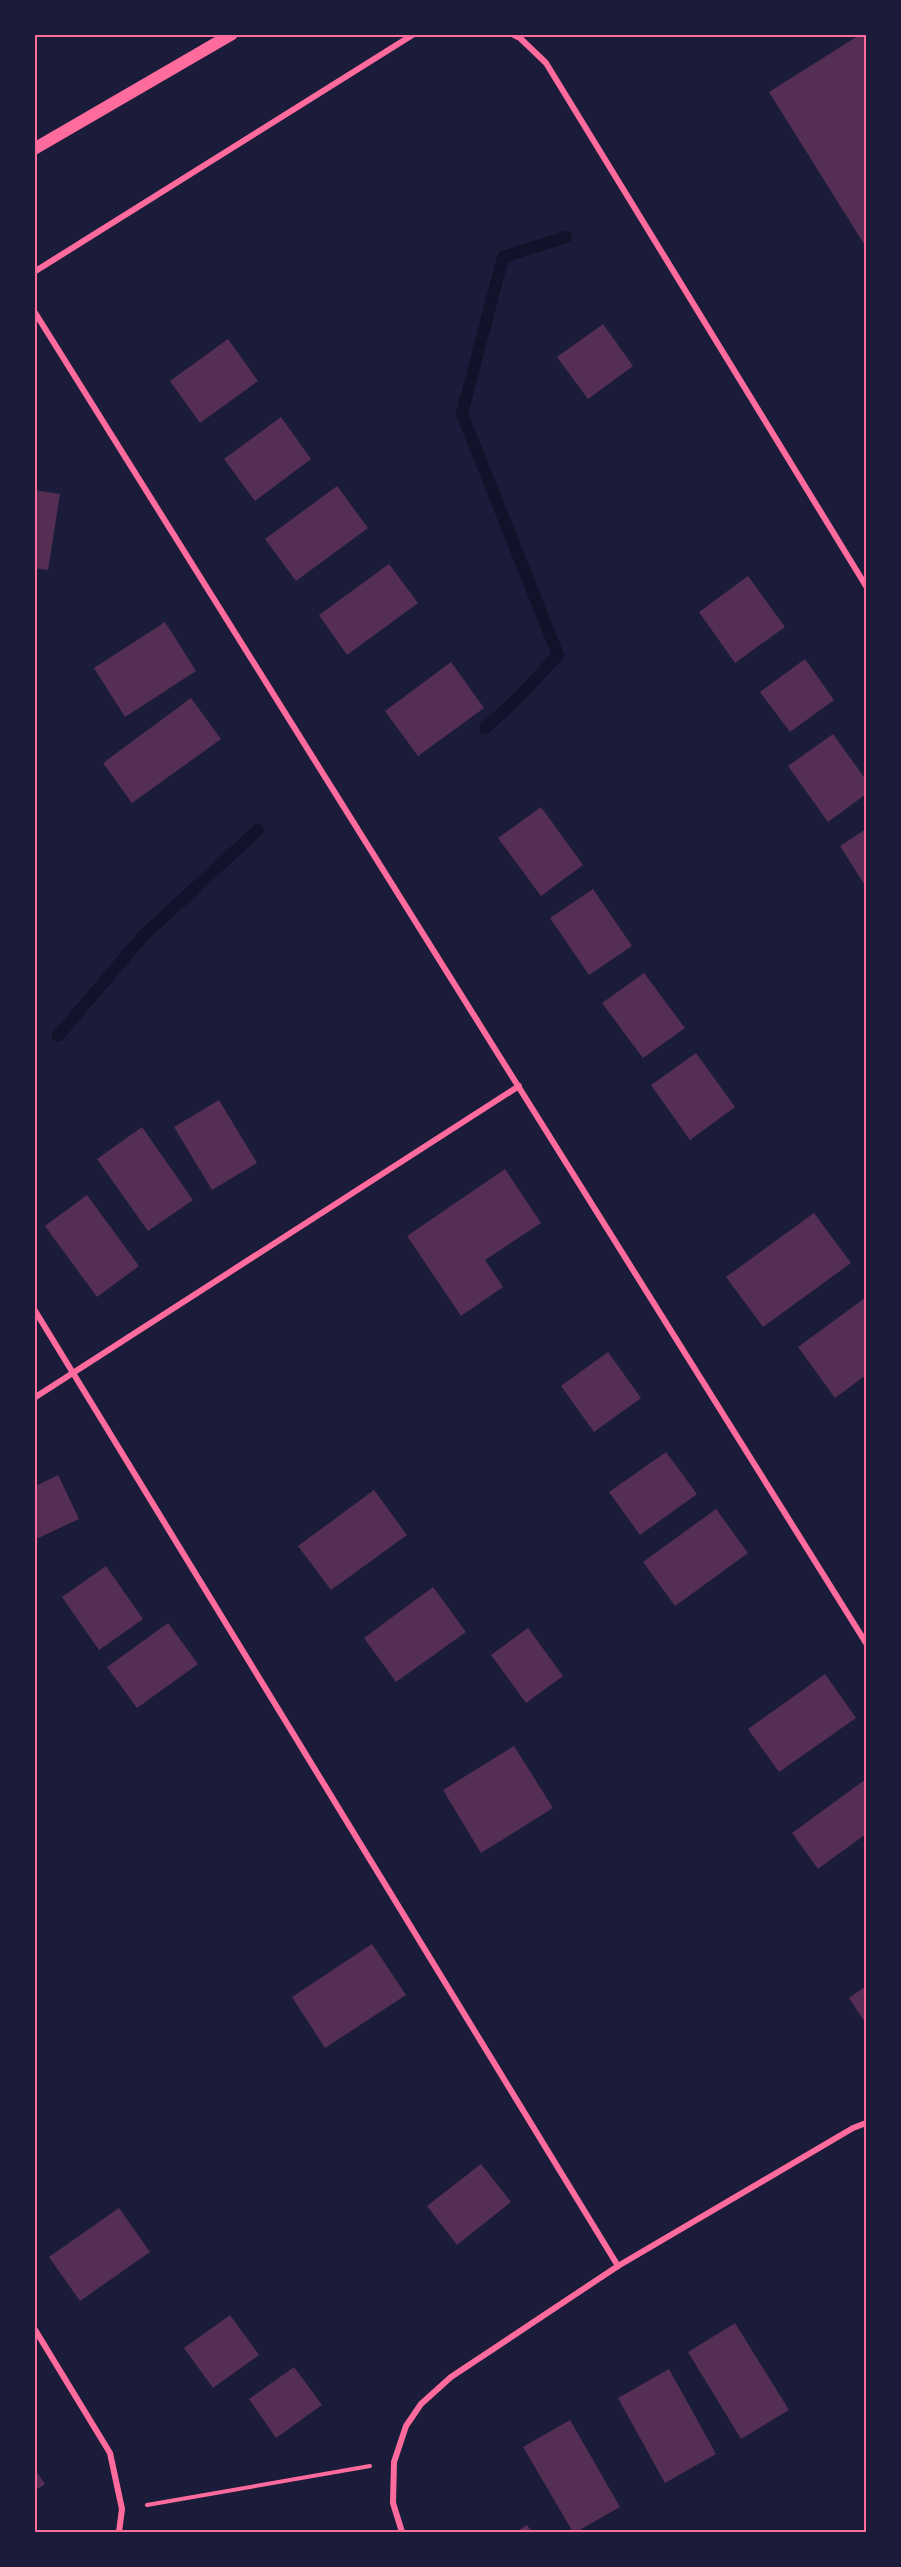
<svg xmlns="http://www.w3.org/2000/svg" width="901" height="2567" font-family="Montserrat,sans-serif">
	<rect width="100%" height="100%" fill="#1b1b3a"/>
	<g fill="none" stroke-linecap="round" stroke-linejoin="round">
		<g stroke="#12122b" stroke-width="12">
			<path d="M 485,728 L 518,698 L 558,655 L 462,414 L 503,257 L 566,237"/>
			<path d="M 58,1036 L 143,936 L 258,830"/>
		</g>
	</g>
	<g fill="#542f53">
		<path d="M 861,34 L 866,34 L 866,247 L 769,92 Z"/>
		<path d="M 603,324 L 633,366 L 588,399 L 557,357 Z"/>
		<path d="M 228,339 L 258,381 L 200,423 L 170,381 Z"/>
		<path d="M 281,417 L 311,459 L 255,501 L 224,459 Z"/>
		<path d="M 337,486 L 368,528 L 296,581 L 265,539 Z"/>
		<path d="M 34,490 L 60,494 L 48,570 L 34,568 Z"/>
		<path d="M 389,564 L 418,603 L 347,655 L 319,615 Z"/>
		<path d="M 748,576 L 785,627 L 735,663 L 699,612 Z"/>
		<path d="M 165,622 L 196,671 L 125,717 L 94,668 Z"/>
		<path d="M 805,659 L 834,700 L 790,732 L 760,692 Z"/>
		<path d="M 451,662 L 484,708 L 418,756 L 385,711 Z"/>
		<path d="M 191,698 L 221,739 L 132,803 L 103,763 Z"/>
		<path d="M 833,734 L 866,780 L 866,794 L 828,822 L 788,766 Z"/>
		<path d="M 541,807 L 583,865 L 541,896 L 498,838 Z"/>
		<path d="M 866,829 L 866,887 L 840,846 Z"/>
		<path d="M 593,889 L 632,946 L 589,975 L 550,918 Z"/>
		<path d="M 644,973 L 685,1028 L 643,1058 L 602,1003 Z"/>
		<path d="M 696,1053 L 735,1107 L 690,1140 L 651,1085 Z"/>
		<path d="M 219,1100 L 257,1163 L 212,1190 L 174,1127 Z"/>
		<path d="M 142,1127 L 193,1200 L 148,1231 L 97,1159 Z"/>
		<path d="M 505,1169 L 541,1223 L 485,1260 L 503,1287 L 461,1316 L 407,1236 Z"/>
		<path d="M 87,1195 L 139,1266 L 97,1297 L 45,1226 Z"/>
		<path d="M 814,1213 L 851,1263 L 763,1327 L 726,1277 Z"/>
		<path d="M 865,1298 L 866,1375 L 835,1398 L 798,1347 Z"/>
		<path d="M 608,1352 L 641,1398 L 594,1432 L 561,1386 Z"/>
		<path d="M 666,1452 L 697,1494 L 640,1535 L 609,1492 Z"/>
		<path d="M 58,1475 L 79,1519 L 34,1540 L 34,1487 Z"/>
		<path d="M 374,1490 L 407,1535 L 331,1590 L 298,1546 Z"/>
		<path d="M 716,1509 L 748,1553 L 675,1606 L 643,1562 Z"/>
		<path d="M 106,1566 L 143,1619 L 99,1650 L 62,1597 Z"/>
		<path d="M 433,1587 L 466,1632 L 396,1682 L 364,1638 Z"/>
		<path d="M 168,1623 L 198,1664 L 137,1708 L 107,1667 Z"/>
		<path d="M 528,1628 L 563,1676 L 526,1703 L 491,1655 Z"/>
		<path d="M 825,1674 L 856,1718 L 779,1772 L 748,1729 Z"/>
		<path d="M 514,1746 L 553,1808 L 481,1853 L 443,1790 Z"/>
		<path d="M 866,1779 L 866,1834 L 818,1869 L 792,1833 Z"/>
		<path d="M 372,1944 L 406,1995 L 325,2048 L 292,1997 Z"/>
		<path d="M 866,1986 L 866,2024 L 849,1998 Z"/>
		<path d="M 481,2164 L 511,2202 L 457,2245 L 427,2206 Z"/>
		<path d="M 119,2208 L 150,2252 L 80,2301 L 49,2257 Z"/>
		<path d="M 230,2315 L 259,2355 L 213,2388 L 184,2348 Z"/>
		<path d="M 735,2323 L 789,2410 L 741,2439 L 688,2352 Z"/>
		<path d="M 294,2367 L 322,2405 L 276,2438 L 249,2399 Z"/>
		<path d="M 669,2369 L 716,2454 L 665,2483 L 618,2398 Z"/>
		<path d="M 570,2420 L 620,2507 L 576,2532 L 573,2532 L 523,2447 Z"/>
		<path d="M 34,2468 L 45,2484 L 34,2491 Z"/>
		<path d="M 527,2525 L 532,2532 L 516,2532 Z"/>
	</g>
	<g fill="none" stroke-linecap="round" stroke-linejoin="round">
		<path stroke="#ff6b9d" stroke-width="4" d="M 147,2505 L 370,2466"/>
		<g stroke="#ff6b9d" stroke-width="6">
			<path d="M 512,34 L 520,38 L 546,63 L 866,586"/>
			<path d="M 34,272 L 414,34"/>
			<path d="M 34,311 L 866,1643"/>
			<path d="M 34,1309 L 618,2266"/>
			<path d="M 34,1398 L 519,1086"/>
			<path d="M 34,2328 L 110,2453 L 122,2509 L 119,2532"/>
			<path d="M 402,2532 L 393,2503 L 394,2462 L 406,2426 L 421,2404 L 451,2377 L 618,2266 L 853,2128 L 866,2123"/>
		</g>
		<path stroke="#ff6b9d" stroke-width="12" d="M 34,149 L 232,34"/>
	</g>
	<rect width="901" height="2567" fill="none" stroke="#1b1b3a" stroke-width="72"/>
	<rect x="36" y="36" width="829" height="2495" fill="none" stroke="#ff6b9d" stroke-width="2"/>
</svg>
